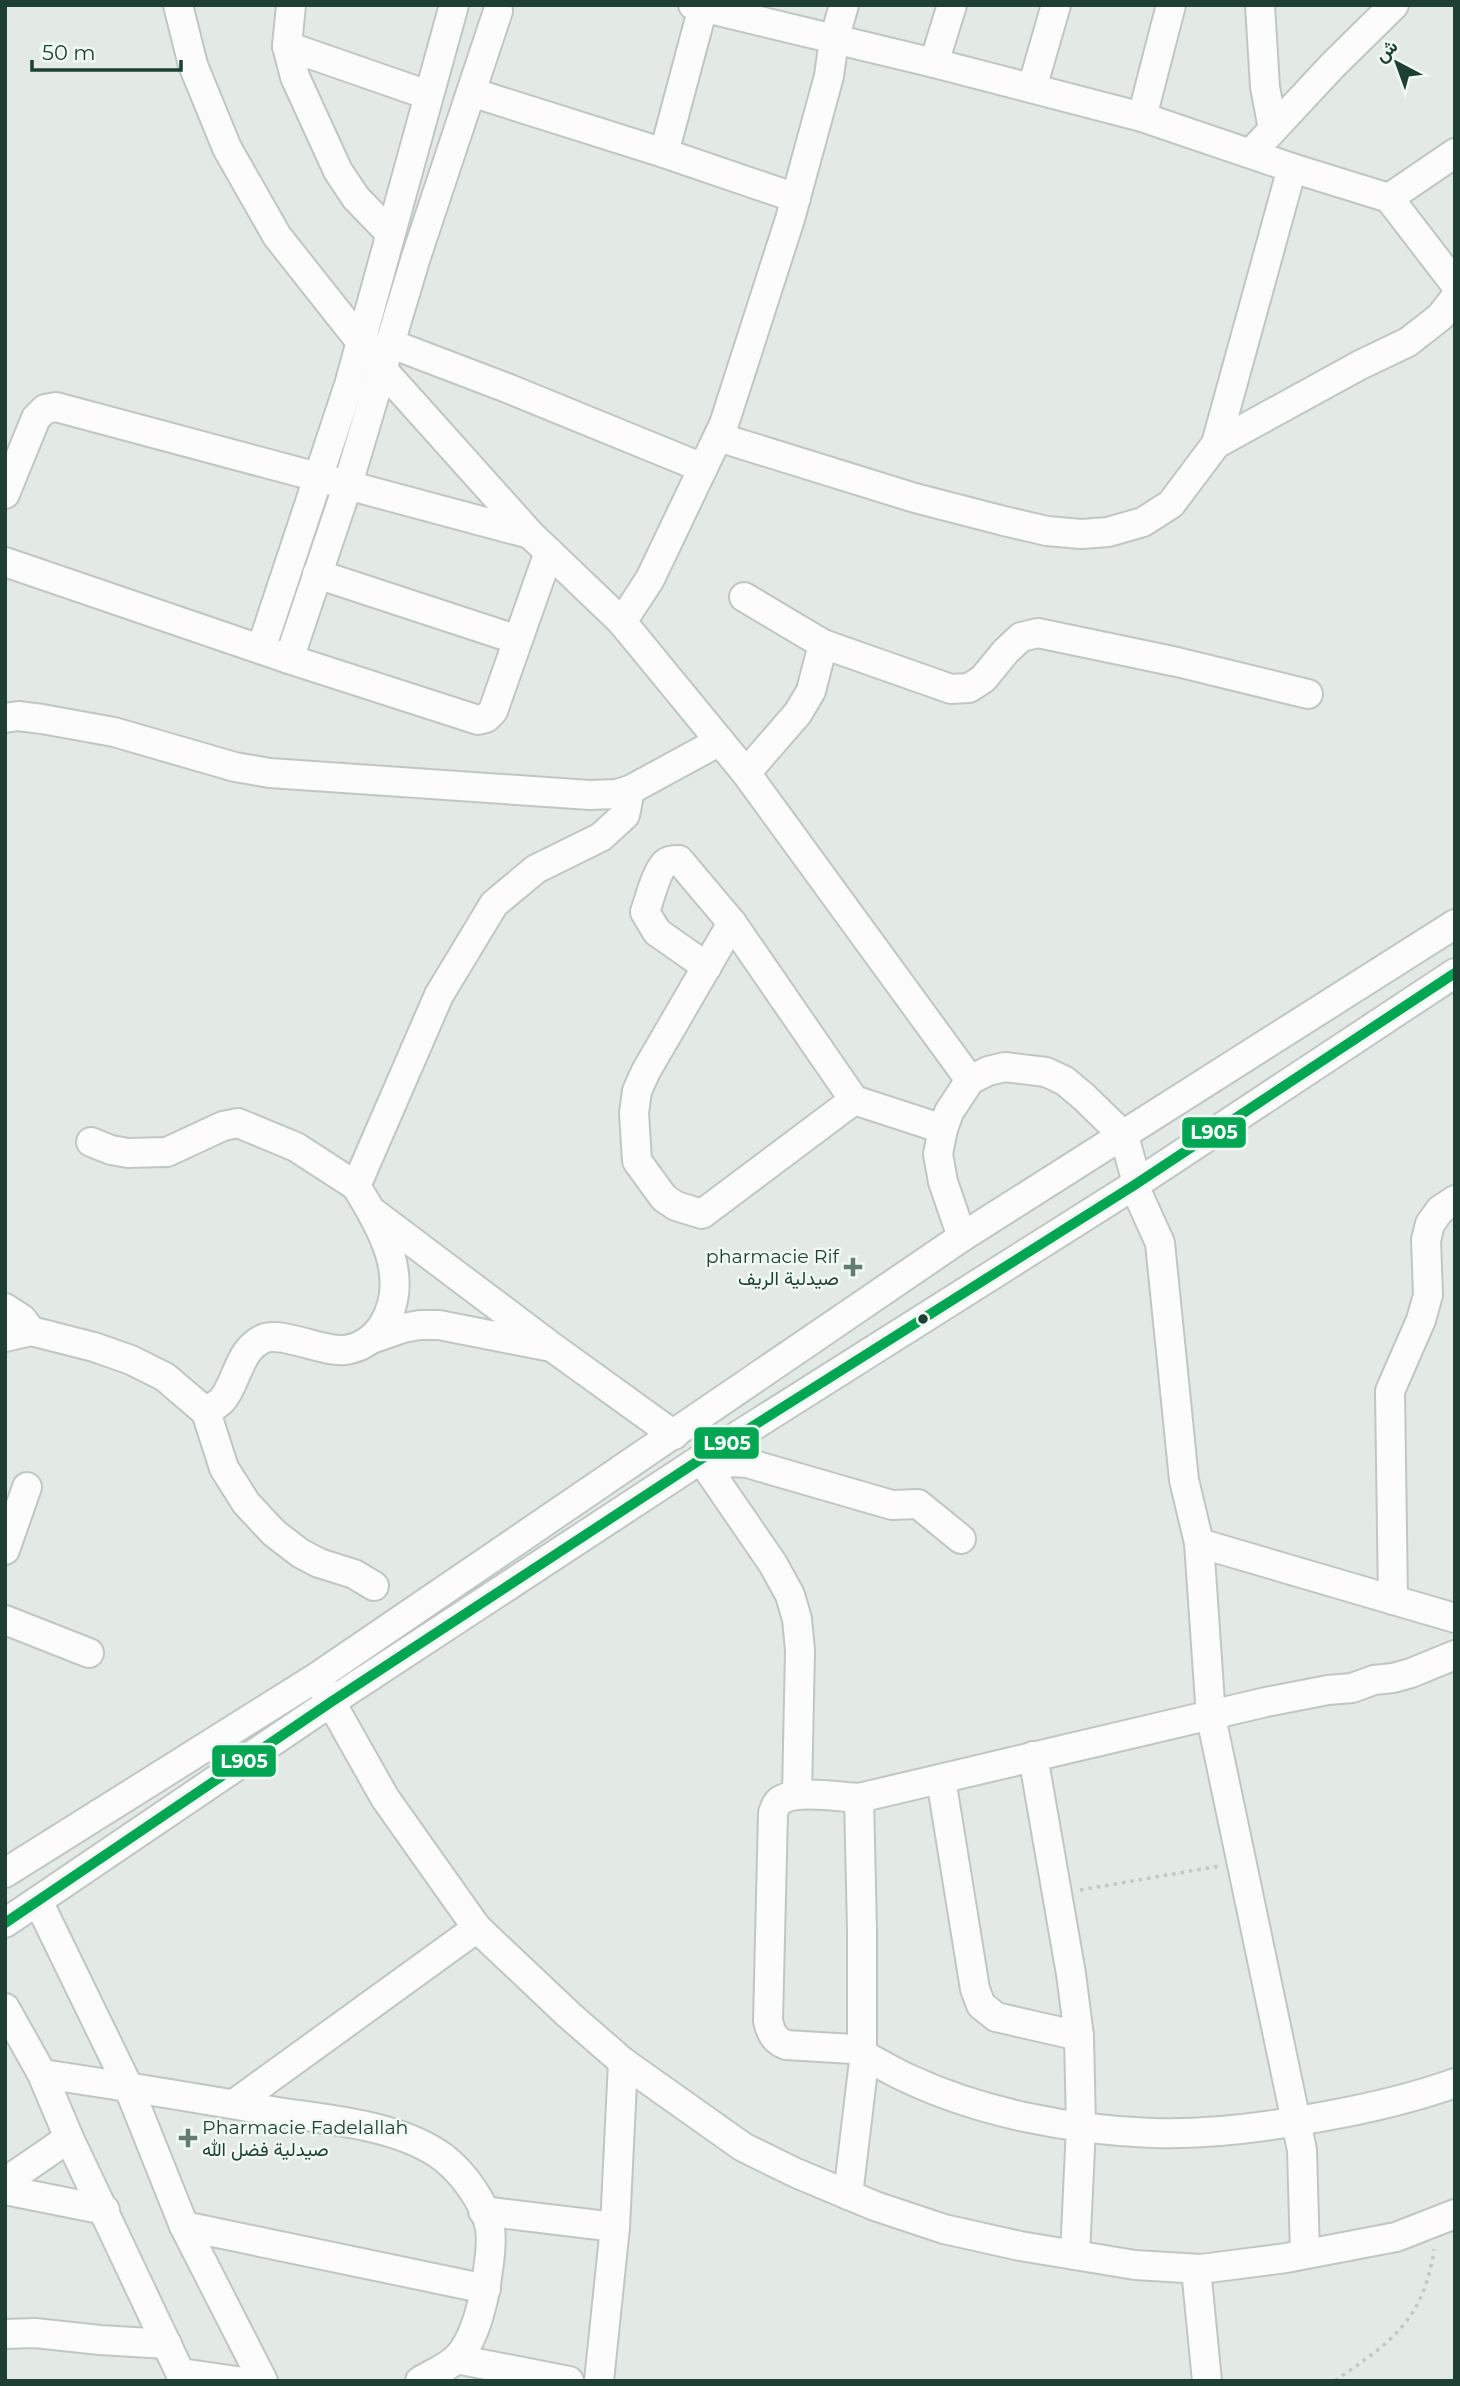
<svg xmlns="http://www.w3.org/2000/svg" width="1460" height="2386" font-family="Montserrat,Vazirmatn,sans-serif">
	<rect width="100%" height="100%" fill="#e3eae6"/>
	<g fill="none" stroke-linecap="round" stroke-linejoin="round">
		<g stroke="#c0c7c3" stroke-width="32">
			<g id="minor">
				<path d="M 178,5 L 193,65 L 227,148 L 277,236 L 383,370 L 530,534 L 622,622 L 746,773 L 970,1080"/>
				<path d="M 291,5 L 287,46 L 295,77 L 338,171 L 356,198 L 390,233"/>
				<path d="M 693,5 L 934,63 L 1142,117 L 1292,168 L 1389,198 L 1455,284"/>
				<path d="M 1260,5 L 1265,87 L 1273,129"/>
				<path d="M 287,46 L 428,95"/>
				<path d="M 934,63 L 952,5"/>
				<path d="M 1032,88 L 1056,5"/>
				<path d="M 471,92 L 664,153 L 796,198"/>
				<path d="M 1142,117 L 1171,5"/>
				<path d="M 664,153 L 703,7"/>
				<path d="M 1251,153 L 1333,65 L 1394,5"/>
				<path d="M 1389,198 L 1455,153"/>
				<path d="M 389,343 L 507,388 L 703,468"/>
				<path d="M 718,437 L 915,498 L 1004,521 L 1047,531 L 1081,534 L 1108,532 L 1143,522 L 1171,504 L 1216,444 L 1360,365 L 1408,342 L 1440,317 L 1455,298"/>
				<path d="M 1216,444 L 1292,168"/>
				<path d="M 5,494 L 36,418 L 45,409 L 56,407 L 530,534"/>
				<path d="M 5,562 L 289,659 L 478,720 L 486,718 L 493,711 L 549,552"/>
				<path d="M 317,574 L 518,640"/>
				<path d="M 744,597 L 823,644 L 951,689 L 969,688 L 983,679 L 1006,651 L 1021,637 L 1038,633 L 1177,662 L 1308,694"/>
				<path d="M 622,622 L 650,579 L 724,424 L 790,219 L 829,76 L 834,40 L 844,5"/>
				<path d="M 261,649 L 349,385 L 454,5"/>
				<path d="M 289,659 L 347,487 L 416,257 L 498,11"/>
				<path d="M 5,718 L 18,716 L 42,719 L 114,732 L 235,767 L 270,773 L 590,795 L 617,794 L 630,790 L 720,741"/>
				<path d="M 746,773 L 798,713 L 811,691 L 823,644"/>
				<path d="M 732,923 L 646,1071 L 637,1091 L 634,1113 L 637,1161 L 664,1198 L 676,1206 L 702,1214 L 854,1100"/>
				<path d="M 707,967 L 657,932 L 645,912 C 649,901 657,868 667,862 C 670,860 675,860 679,860 L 732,923 L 854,1100 L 943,1129"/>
				<path d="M 91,1142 L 111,1150 L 128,1153 L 167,1152 L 223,1126 L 238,1123 L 296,1147 L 356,1186"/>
				<path d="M 374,1213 L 552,1347 L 674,1435"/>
				<path d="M 962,1237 L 943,1182 L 938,1154 L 943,1129 L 949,1112 L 970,1080 L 988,1071 L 1005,1067 L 1046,1072 L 1065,1081 L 1084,1097 L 1124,1136 L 1134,1172 L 1137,1192 L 1160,1243 L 1184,1480 L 1199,1543 L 1211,1717 L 1302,2150 L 1305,2254"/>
				<path d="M 5,1308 L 22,1319 L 31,1331"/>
				<path d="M 5,1337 L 31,1331 L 94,1347 L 131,1360 L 165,1377 L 206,1412 L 224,1468 L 246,1503 L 274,1533 L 300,1553 L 319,1563 L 354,1574 L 374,1586"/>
				<path d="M 374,1338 L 403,1328 L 420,1325 L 439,1325 L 546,1346"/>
				<path d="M 206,1412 C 211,1408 219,1404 223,1399 C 238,1380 239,1348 265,1338 C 283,1332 323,1352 344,1350 C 361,1348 374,1339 383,1325 C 412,1278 381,1227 356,1186 L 439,995 L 494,904 L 536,869 L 601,837 L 625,815 L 630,790"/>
				<path d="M 701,1459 L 773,1564 L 790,1595 L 797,1619 L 800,1650 L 797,1795"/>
				<path d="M 708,1469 L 731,1462 L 747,1463 L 892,1505 L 918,1504 L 961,1539"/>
				<path d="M 1199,1543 L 1455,1618"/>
				<path d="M 5,1550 L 27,1487"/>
				<path d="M 1393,1600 L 1390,1391 L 1421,1320 L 1428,1295 L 1426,1240 L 1430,1224 L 1440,1210 L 1455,1200"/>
				<path d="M 5,1620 L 89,1653"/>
				<path d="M 323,1688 L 385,1798 L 477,1928 L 569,2015 L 623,2062 L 743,2147 L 796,2173 L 875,2206 L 944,2229 L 1020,2246 L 1135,2265 L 1201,2269 L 1286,2258 L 1396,2237 L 1455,2214"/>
				<path d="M 1033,1756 L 1071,1974 L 1079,2036 L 1081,2127 L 1075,2255"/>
				<path d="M 941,1779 L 975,1989 L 981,2005 L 996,2017 L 1079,2036"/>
				<path d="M 859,1798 L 862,1930 L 862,2054 C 877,2062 893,2072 909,2079 C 982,2113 1071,2130 1152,2133 C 1210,2135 1269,2127 1326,2116 C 1370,2108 1413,2098 1455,2083"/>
				<path d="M 5,1873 L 317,1677 L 962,1237 L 1455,924"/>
				<path d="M 38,1901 L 128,2086 L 184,2226 L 263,2381"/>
				<path d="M 5,1923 L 331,1702 L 701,1459 L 1136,1184 L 1455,973"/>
				<path d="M 5,2008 L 42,2074 L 69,2138 L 184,2381"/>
				<path d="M 42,2074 C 119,2085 195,2098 272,2111 C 326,2120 399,2124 444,2158 C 464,2174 485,2203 490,2228 C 492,2242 490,2257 488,2270 C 485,2296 476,2340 456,2359 C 447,2368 431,2374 420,2381"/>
				<path d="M 234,2104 L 477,1928"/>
				<path d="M 5,2182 L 69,2138"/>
				<path d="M 5,2190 L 105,2210"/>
				<path d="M 848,2195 L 864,2061 L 862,2054 L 853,2049 L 786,2045 C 774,2040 771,2033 768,2021 L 773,1813 C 775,1807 777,1801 783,1799 C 799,1790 840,1797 859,1798 L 1266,1702 L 1328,1690 L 1352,1688 L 1374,1680 L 1393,1678 L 1411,1673 L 1455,1655"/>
				<path d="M 483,2211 L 615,2227"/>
				<path d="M 184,2226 L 486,2289"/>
				<path d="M 1196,2269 L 1207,2381"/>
				<path d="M 5,2334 L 35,2333 L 100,2340 L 167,2344"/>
				<path d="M 456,2359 L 569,2381"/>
				<path d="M 181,2373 L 237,2381"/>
				<path d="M 599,2381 L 615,2227 L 623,2062"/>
			</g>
		</g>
		<g stroke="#c0cac5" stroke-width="3.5" stroke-dasharray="3.5 5" stroke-linecap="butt">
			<path d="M 1080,1890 L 1220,1866"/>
			<path d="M 1335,2381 C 1375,2352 1411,2332 1427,2281 C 1430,2270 1433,2260 1434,2249"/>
		</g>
		<use href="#minor" stroke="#fbfcfb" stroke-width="28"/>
		<g stroke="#f1f9f4" stroke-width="16">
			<path id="bus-1" d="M 5,1923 L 331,1702 L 701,1459 L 1136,1184 L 1455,973"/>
		</g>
		<use href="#bus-1" stroke="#00a651" stroke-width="10"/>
	</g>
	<g fill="#637b72" stroke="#f1f9f4" stroke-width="2.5">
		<path d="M849.5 1256.5h7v7h7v7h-7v7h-7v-7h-7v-7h7z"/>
		<path d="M184.5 2127.5h7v7h7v7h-7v7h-7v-7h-7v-7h7z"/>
	</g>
	<circle fill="#1e3f33" stroke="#f1f9f4" stroke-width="2.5" cx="923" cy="1319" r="6"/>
	<g text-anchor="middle" stroke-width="5" stroke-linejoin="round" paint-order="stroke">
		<g font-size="19" fill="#1e3f33" stroke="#f1f9f4" text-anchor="end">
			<text x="839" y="1263">pharmacie Rif<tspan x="839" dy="22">صيدلية الريف</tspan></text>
			<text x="202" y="2134" text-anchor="start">Pharmacie Fadelallah<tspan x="202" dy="22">صيدلية فضل الله</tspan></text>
		</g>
	</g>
	<g stroke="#f1f9f4" stroke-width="2.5">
		<rect x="1181" y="1116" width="66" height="33" rx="7" fill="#00a651"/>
		<rect x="693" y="1426" width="67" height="34" rx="7" fill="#00a651"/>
		<rect x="211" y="1744" width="66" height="34" rx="7" fill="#00a651"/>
	</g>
	<g font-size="19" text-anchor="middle" font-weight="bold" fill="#fff">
		<text x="1214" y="1139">L905</text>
		<text x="727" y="1450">L905</text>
		<text x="244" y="1768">L905</text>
	</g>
	<rect width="1460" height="2386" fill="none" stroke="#1e3f33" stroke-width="14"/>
	<g transform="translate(1397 63) rotate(319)" stroke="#f1f9f4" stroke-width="5" paint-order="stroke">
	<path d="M0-5L12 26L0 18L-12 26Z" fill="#1e3f33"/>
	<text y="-10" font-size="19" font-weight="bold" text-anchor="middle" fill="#1e3f33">ش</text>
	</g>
	<path d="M32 60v10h149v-10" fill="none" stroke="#1e3f33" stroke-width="3.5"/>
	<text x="42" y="60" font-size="21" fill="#1e3f33" stroke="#f1f9f4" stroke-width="5" paint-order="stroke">50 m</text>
</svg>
